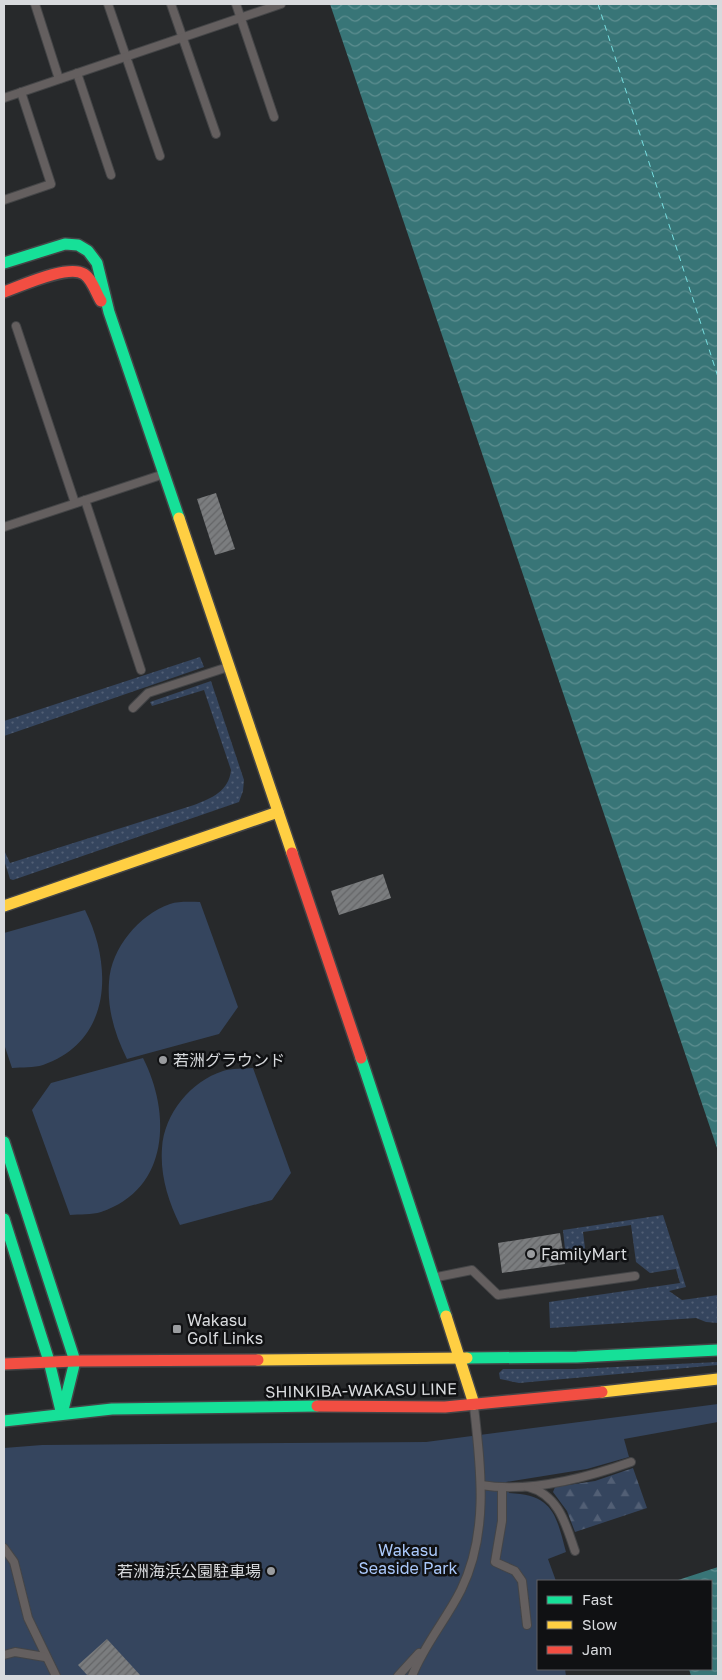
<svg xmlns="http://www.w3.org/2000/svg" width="722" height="1680" font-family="'Golos Text','Noto Sans JP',sans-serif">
	<defs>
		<pattern id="grass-dots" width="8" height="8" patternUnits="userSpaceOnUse" patternTransform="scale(1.25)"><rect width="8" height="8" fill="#35455e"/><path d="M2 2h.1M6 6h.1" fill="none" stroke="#525f75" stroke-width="1.8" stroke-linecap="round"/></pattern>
		<pattern id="forest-firs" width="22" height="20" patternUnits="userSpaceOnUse" patternTransform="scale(1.25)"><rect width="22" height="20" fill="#35455e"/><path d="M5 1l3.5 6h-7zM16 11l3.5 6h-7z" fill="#525f75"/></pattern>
		<pattern id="water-waves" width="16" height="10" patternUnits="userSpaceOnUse" patternTransform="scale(1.25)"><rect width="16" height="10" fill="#387577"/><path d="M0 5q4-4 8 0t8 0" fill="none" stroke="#5d8e90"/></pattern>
		<pattern id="building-hatch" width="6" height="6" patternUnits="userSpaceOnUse" patternTransform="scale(1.25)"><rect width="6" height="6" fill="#7b7d7f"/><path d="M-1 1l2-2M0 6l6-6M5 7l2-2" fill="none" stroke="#646567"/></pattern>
	</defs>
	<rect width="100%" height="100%" fill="#27292b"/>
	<g fill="url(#grass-dots)">
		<path d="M 200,657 L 204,667 L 4,736 L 4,721 Z"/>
		<path d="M 211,681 L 244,780 L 243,791 L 239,802 L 13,880 L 10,879 L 4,860 L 4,850 L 10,863 L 194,805 C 212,798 229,791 231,770 L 204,690 L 152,706 L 150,702 Z"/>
		<path d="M 663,1215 L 686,1287 L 669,1291 L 682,1300 L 718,1295 L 718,1323 L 706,1322 L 696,1318 L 550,1328 L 549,1302 L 680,1283 L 676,1269 L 650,1273 L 636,1262 L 631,1225 L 583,1232 L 586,1256 L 566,1259 L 563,1230 Z"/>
		<path d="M 718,1362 L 718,1365 L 519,1383 L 500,1379 L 499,1373 L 503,1369 L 575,1369 Z"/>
	</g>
	<path fill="url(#forest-firs)" d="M 633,1468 L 647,1508 L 575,1532 L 567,1511 L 553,1492 L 555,1487 L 595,1481 Z"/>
	<g fill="#35455e">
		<path d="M 200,902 L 238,1007 L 219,1034 L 127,1059 C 115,1035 107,1009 109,982 C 111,948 139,915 170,904 C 179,901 191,902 200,902 Z"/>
		<path d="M 85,910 C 113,966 112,1041 43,1065 C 34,1068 22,1067 12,1068 L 4,1044 L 4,933 Z"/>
		<path d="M 143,1058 C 171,1113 170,1189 101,1212 C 92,1215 79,1214 70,1215 L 32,1110 L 51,1083 Z"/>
		<path d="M 253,1068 L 291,1173 L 272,1200 L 180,1225 C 168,1201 160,1175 162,1148 C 164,1114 191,1081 223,1071 C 232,1068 244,1069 253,1068 Z"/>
		<path d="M 718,1404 L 718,1422 L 624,1439 L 629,1457 L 587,1469 L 506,1482 L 509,1493 C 553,1495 556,1514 566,1552 L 548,1559 L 556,1581 L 538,1581 L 538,1669 L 565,1669 L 566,1676 L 4,1676 L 4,1448 L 42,1445 L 426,1442 Z"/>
	</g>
	<g fill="url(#water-waves)">
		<path d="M 330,4 L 718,4 L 718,1151 Z"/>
		<path d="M 718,1567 L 718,1676 L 691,1676 L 689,1669 L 711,1669 L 711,1581 L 675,1581 Z"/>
	</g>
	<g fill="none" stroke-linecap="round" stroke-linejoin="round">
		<path stroke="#77dfe1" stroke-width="1" stroke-dasharray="6 5" stroke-linecap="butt" d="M 598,4 L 718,377"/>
	</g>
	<g fill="url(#building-hatch)">
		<path d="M 216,493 L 235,549 L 215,555 L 197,499 Z"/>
		<path d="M 383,874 L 391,898 L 339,915 L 331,891 Z"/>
		<path d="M 560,1233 L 565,1264 L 502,1273 L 498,1243 Z"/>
		<path d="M 107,1639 L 141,1676 L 88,1676 L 78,1665 Z"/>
	</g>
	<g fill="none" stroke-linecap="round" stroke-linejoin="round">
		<g stroke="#444547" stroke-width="10">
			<g id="lane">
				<path d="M 35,4 L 59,79"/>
				<path d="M 108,4 L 160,156"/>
				<path d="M 171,4 L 216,134"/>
				<path d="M 236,4 L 274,117"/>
				<path d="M 77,73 L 111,175"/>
				<path d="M 4,98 L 281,4"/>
				<path d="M 4,200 L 51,184 L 21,92"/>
				<path d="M 16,326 L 75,503"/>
				<path d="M 85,500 L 141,670"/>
				<path d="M 4,527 L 161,475"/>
				<path d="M 133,708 L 148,693 L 228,667"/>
				<path d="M 437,1277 L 472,1270 L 498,1295 L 635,1276"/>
				<path d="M 481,1485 C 528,1493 586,1478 631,1462"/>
				<path d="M 528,1487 C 559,1495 566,1525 575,1551"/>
				<path d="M 502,1488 L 502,1521 L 495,1562 L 515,1571 L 522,1581 L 527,1625"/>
				<path d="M 4,1548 L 14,1562 L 28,1618 L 56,1676"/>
				<path d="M 4,1655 L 15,1652 L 45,1657"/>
				<path d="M 398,1676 L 419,1653"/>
				<path d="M 412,1676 C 424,1645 446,1620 461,1590 C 489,1533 481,1469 474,1407"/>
			</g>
		</g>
		<g stroke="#444547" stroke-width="14">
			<g id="fast">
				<path d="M 4,263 L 65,244 L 78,245 L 88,251 L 97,263 L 109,312 L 179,518"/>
				<path d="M 361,1058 L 446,1316"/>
				<path d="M 4,1142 L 75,1361 L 62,1414"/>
				<path d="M 4,1219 L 49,1361 L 61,1411"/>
				<path d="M 467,1358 L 577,1357 L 718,1350"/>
				<path d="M 4,1421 L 112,1409 L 317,1406"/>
			</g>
		</g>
		<g stroke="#444547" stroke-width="14">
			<g id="slow">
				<path d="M 179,518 L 292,853"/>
				<path d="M 4,906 L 278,812"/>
				<path d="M 446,1316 L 474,1404"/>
				<path d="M 258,1360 L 467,1358"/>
				<path d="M 602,1392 L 718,1379"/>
			</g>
		</g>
		<g stroke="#444547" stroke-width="14">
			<g id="jam">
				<path d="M 4,292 C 21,286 68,264 84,274 C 92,279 96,293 101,301"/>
				<path d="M 292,853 L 361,1058"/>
				<path d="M 4,1364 L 75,1361 L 258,1360"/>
				<path d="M 317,1406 L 445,1407 L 602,1392"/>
			</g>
		</g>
		<use href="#lane" stroke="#645f5f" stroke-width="8"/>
		<use href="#fast" stroke="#16e098" stroke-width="11"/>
		<use href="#slow" stroke="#ffcf43" stroke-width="11"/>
		<use href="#jam" stroke="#f24e42" stroke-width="11"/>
	</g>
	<g fill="#9a9c9f" stroke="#101113" stroke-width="2">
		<circle cx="163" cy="1060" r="5"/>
		<circle cx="531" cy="1254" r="5"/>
		<rect x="172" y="1324" width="10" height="10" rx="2.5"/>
		<circle cx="271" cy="1571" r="5"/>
	</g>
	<g text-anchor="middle" stroke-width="5" stroke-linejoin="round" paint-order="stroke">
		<g font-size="16" fill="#d8dadd" stroke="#101113" text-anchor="start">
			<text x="173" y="1066">若洲グラウンド</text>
			<text x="541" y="1260">FamilyMart</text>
			<text x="187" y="1326">Wakasu<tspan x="187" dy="18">Golf Links</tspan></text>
			<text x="261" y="1577" text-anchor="end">若洲海浜公園駐車場</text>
		</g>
		<g font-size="16" fill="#d8dadd" stroke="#101113">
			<text transform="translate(361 1390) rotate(-1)" y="6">SHINKIBA-WAKASU LINE</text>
		</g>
		<g font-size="16" fill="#abc9fb" stroke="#101113">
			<text x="408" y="1556">Wakasu<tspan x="408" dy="18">Seaside Park</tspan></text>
		</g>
	</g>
	<rect width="722" height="1680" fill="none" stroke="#d8dadd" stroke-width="10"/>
	<rect x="537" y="1580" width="175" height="90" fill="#101113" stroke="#606164"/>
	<rect x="547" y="1596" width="25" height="8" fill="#16e098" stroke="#606164"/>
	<text x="582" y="1605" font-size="15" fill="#d8dadd">Fast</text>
	<rect x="547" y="1621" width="25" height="8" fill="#ffcf43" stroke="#606164"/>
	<text x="582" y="1630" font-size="15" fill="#d8dadd">Slow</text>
	<rect x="547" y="1646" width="25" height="8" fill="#f24e42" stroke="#606164"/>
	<text x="582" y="1655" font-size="15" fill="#d8dadd">Jam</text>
</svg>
